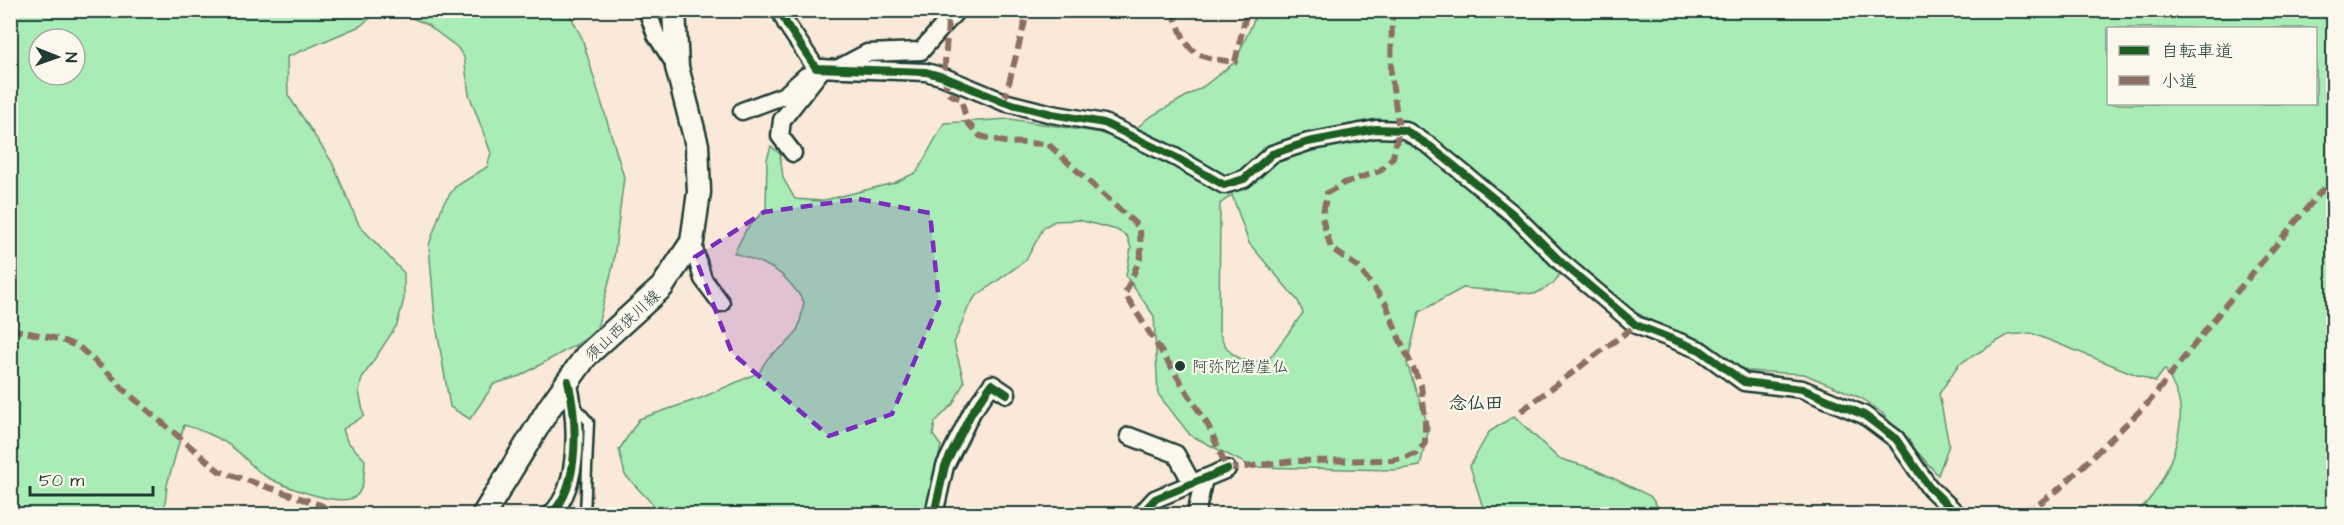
<svg xmlns="http://www.w3.org/2000/svg" width="2344" height="525" font-family="'Architects Daughter','Klee One',sans-serif">
	<rect width="100%" height="100%" fill="#fae8d8"/>
	<filter id="ink" filterUnits="userSpaceOnUse"><feTurbulence type="fractalNoise" baseFrequency=".0167" numOctaves="2"/><feDisplacementMap in="SourceGraphic" scale="12" xChannelSelector="R" yChannelSelector="G"/><feConvolveMatrix kernelMatrix="1 2 1 2 8 2 1 2 1" color-interpolation-filters="sRGB"/></filter>
	<g filter="url(#ink)">
		<g fill="#a9ecb6" stroke="#649475" stroke-width="1.5" fill-rule="evenodd">
			<path d="M 10,11 L 379,11 L 360,26 L 287,57 L 288,95 L 332,162 L 359,225 L 404,273 L 404,299 L 397,325 L 362,378 L 359,391 L 364,416 L 343,429 L 347,441 L 365,460 C 364,472 365,486 357,495 C 343,510 281,485 265,476 C 251,467 241,451 226,443 C 213,434 199,430 184,425 L 167,485 L 164,514 L 11,514 ZM 39,39 L 75,39 L 75,75 L 39,75 Z"/>
			<path d="M 396,11 L 568,11 L 582,38 L 624,177 L 613,266 L 597,328 L 588,338 L 520,376 L 494,384 L 470,419 L 450,407 L 435,319 L 429,245 L 443,204 L 455,187 L 487,167 L 491,153 L 469,94 L 464,57 L 457,47 L 426,24 Z"/>
			<path d="M 1258,11 L 2333,11 L 2333,514 L 2133,514 C 2161,497 2183,440 2180,408 C 2179,394 2171,381 2165,369 L 2155,382 L 2031,333 L 2008,335 L 1959,364 L 1939,394 L 1949,445 L 1938,475 L 1882,413 L 1861,398 L 1804,374 L 1747,371 L 1631,310 L 1581,267 L 1561,272 L 1554,283 L 1535,294 L 1463,288 L 1419,312 L 1407,364 L 1429,428 L 1420,466 L 1395,470 L 1252,467 L 1190,435 L 1158,394 L 1154,316 L 1126,276 L 1131,248 L 1127,236 L 1117,230 L 1079,220 L 1055,221 L 1044,227 L 1026,260 L 975,297 L 968,308 L 954,343 L 964,382 L 953,404 L 935,422 L 933,435 L 941,446 L 928,514 L 662,514 L 625,475 L 619,450 L 639,419 L 701,398 L 760,372 C 768,351 780,352 792,338 C 801,328 801,314 804,302 C 782,268 771,266 734,253 L 747,228 L 766,209 L 767,159 L 771,146 L 780,154 L 783,178 L 795,199 L 821,201 L 894,183 L 917,172 L 944,123 L 1010,119 L 1127,137 L 1148,118 L 1204,86 L 1235,62 ZM 2108,28 L 2316,28 L 2316,104 L 2108,104 ZM 1232,195 L 1249,243 L 1298,301 L 1303,313 L 1267,362 C 1241,361 1228,359 1219,332 L 1220,204 Z"/>
			<path d="M 1514,416 L 1558,458 L 1594,469 L 1650,496 L 1658,507 L 1660,514 L 1485,514 L 1470,466 L 1489,432 Z"/>
		</g>
		<g fill="none" stroke-linecap="round" stroke-linejoin="round">
			<g stroke="#1f3d34" stroke-width="13">
				<path id="lane" d="M 576,407 L 589,422 L 585,514"/>
			</g>
			<g stroke="#1f3d34" stroke-width="21">
				<g id="street">
					<path d="M 647,10 L 656,35 L 676,66"/>
					<path d="M 780,10 L 787,25 L 816,68 L 926,72 L 944,77 L 1004,102 L 1052,114 L 1104,123 L 1175,157 L 1224,185 L 1244,179 L 1272,154 L 1308,142 L 1376,129 L 1405,130 L 1430,146 L 1513,214 L 1561,262 L 1636,325 L 1700,350 L 1744,382 L 1802,389 L 1864,415 L 1896,439 L 1929,487 L 1957,514"/>
					<path d="M 837,69 L 867,53 L 921,51 L 957,10"/>
					<path d="M 742,111 L 785,95 L 806,76"/>
					<path d="M 793,153 L 780,136 L 782,120 L 823,68"/>
					<path d="M 692,242 L 703,279 L 721,303"/>
					<path d="M 1129,436 L 1176,454 L 1192,483"/>
					<path d="M 551,514 C 581,486 577,418 568,381"/>
					<path d="M 934,514 L 945,466 L 972,412 L 992,384 L 1007,394"/>
					<path d="M 1141,514 L 1155,499 L 1227,469"/>
					<path d="M 1196,514 L 1204,478"/>
				</g>
			</g>
			<g stroke="#1f3d34" stroke-width="27">
				<path id="secondary" d="M 484,514 L 549,408 L 586,356 L 662,287 L 692,242 L 699,192 L 697,145 L 677,67 L 674,10"/>
			</g>
			<use href="#lane" stroke="#fbf7ec" stroke-width="8"/>
			<use href="#street" stroke="#fbf7ec" stroke-width="16"/>
			<use href="#secondary" stroke="#fbf7ec" stroke-width="22"/>
			<g stroke="#8d6e63" stroke-width="6" stroke-dasharray="12 6" stroke-linecap="butt">
				<path d="M 1172,10 C 1189,52 1188,57 1235,62 L 1247,10"/>
				<path d="M 948,22 L 944,77 L 949,94 L 961,99 L 967,122 L 980,136 L 1004,142 L 1048,144 L 1140,228 L 1141,256 L 1125,294 L 1209,427 L 1227,469 L 1294,461 L 1393,460 L 1416,454 L 1425,443 L 1425,418 L 1421,385 L 1399,338 L 1386,304 L 1358,267 L 1331,248 L 1322,218 L 1327,193 L 1344,183 L 1380,171 L 1393,157 L 1399,130 L 1391,74 L 1392,15 L 1396,10"/>
				<path d="M 1004,102 L 1028,10"/>
				<path d="M 10,329 L 59,339 L 79,347 L 116,380 L 124,390 L 219,471 L 321,505 L 333,514"/>
				<path d="M 1521,411 L 1636,325"/>
				<path d="M 2025,514 L 2059,489 L 2149,402 L 2224,307 L 2334,176"/>
			</g>
			<g stroke="#fbf7ec" stroke-width="11">
				<g id="cycleway">
					<path d="M 780,10 L 787,25 L 816,68 L 926,72 L 944,77 L 1004,102 L 1052,114 L 1104,123 L 1175,157 L 1224,185 L 1244,179 L 1272,154 L 1308,142 L 1376,129 L 1405,130 L 1430,146 L 1513,214 L 1561,262 L 1636,325 L 1700,350 L 1744,382 L 1802,389 L 1864,415 L 1896,439 L 1929,487 L 1957,514"/>
					<path d="M 551,514 C 581,486 577,418 568,381"/>
					<path d="M 934,514 L 945,466 L 972,412 L 992,384 L 1007,394"/>
					<path d="M 1141,514 L 1155,499 L 1227,469"/>
				</g>
			</g>
			<use href="#cycleway" stroke="#1b5e20" stroke-width="8"/>
		</g>
	</g>
	<path fill="#7b2cbf" fill-opacity="0.2" stroke="#7b2cbf" stroke-width="4.5" stroke-dasharray="12 8" stroke-linejoin="round" d="M 859,199 L 930,213 L 939,303 L 892,414 L 829,436 L 732,353 L 695,257 L 764,212 Z"/>
	<circle fill="#1f3d34" stroke="#fbf7ec" stroke-width="2" cx="1180" cy="366" r="6"/>
	<g text-anchor="middle" stroke-width="4.5" stroke-linejoin="round" paint-order="stroke">
		<g font-size="16" fill="#1f3d34" stroke="#fbf7ec">
			<text transform="translate(622 325) rotate(-43)" y="6">須山西狭川線</text>
		</g>
		<g font-size="16" fill="#1f3d34" stroke="#fbf7ec" text-anchor="start">
			<text x="1192" y="372">阿弥陀磨崖仏</text>
		</g>
		<g font-size="18" font-weight="bold" fill="#1f3d34" stroke="#fbf7ec">
			<text x="1476" y="409">念仏田</text>
		</g>
	</g>
	<rect width="2344" height="525" fill="none" stroke="#fbf7ec" stroke-width="36"/>
	<rect x="18" y="18" width="2308" height="489" fill="none" stroke="#1f3d34" stroke-width="2" filter="url(#ink)"/>
	<rect x="2107" y="27" width="210" height="78" fill="#fbf7ec" stroke="#a3ada2" stroke-width="1.5"/>
	<rect x="2119" y="46" width="30" height="9" fill="#1b5e20" stroke="#a3ada2" stroke-width="1.5"/>
	<text x="2161" y="57" font-size="18" fill="#1f3d34">自転車道</text>
	<rect x="2119" y="76" width="30" height="9" fill="#8d6e63" stroke="#a3ada2" stroke-width="1.5"/>
	<text x="2161" y="87" font-size="18" fill="#1f3d34">小道</text>
	<g transform="translate(57 57) rotate(91)"><circle r="28" fill="#fbf7ec" stroke="#a3ada2" stroke-width="1.5"/>
	<path d="M0-4.5L10 22L0 15L-10 22Z" fill="#1f3d34"/>
	<text y="-9" font-size="16" font-weight="bold" text-anchor="middle" fill="#1f3d34">N</text>
	</g>
	<path d="M30 486v9h123v-9" fill="none" stroke="#1f3d34" stroke-width="3"/>
	<text x="39" y="486" font-size="18" fill="#1f3d34" stroke="#fbf7ec" stroke-width="4.5" paint-order="stroke">50 m</text>
</svg>
